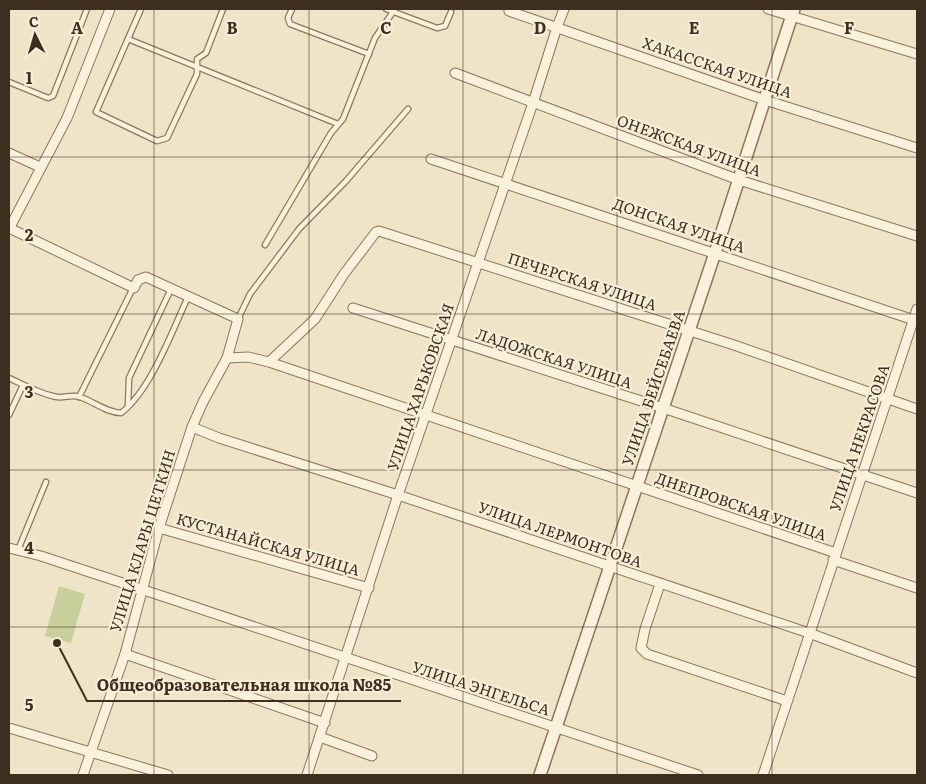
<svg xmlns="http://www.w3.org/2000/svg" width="926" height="784" font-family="Literata,serif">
	<rect width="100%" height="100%" fill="#f0e4c8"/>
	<path fill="#c9cf9b" d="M 59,586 L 85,594 L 71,643 L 45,636 Z"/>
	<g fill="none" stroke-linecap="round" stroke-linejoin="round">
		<g stroke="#8d765c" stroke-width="7">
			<g id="service">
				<path d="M 141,9 L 96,112 L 157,141 L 167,138 L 197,74 L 197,59 L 206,53 L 223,9"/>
				<path d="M 292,9 L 288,18 L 290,24 L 369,54"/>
				<path d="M 386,9 L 437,28 L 445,26 L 451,12"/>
				<path d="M 128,39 L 338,124"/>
				<path d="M 9,82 L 48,98 L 53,96 L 87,9"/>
				<path d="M 265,245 L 331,133 L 343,119 L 375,38 L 395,9"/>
				<path d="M 238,319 L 250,294 L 299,229 L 346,181 L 408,109"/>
				<path d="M 9,378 C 24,385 40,394 57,397 C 65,398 72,394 80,397 C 95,402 105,412 121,413 C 151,390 172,331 188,297"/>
				<path d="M 79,397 L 133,288"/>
				<path d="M 128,406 L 129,378 L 171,289"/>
				<path d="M 9,415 L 23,385"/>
				<path d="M 18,550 L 46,482"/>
			</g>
		</g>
		<g stroke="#8d765c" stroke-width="11">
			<g id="minor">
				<path d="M 768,9 L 917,54"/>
				<path d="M 509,11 L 765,100 L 917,148"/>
				<path d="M 455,73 L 739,180 L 917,236"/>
				<path d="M 9,153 L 40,167"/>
				<path d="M 431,159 L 917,321"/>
				<path d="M 9,228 L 134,288 L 138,280 L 146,277 L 238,319 L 227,358 L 203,402 L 192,427 L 159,528 L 125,654 L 83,775"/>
				<path d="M 9,229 L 67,118 L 110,9"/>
				<path d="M 353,308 L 663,408 L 917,493"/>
				<path d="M 227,358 L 248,357 L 269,362 L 315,319 L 344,274 L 376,232 L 379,231 L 734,345 L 917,409"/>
				<path d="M 269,362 L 836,553"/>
				<path d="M 192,427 L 219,438 L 398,495 L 809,633 L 917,673"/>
				<path d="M 159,528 L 369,588"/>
				<path d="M 9,548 L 41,556 L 174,600 L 698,775"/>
				<path d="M 833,560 L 917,588"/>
				<path d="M 660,584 L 645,629 L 641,648 L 647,654 L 787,701"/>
				<path d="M 125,654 L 325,723"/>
				<path d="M 9,728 L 168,775"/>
				<path d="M 320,737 L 372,756"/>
				<path d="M 307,775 L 398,495 L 533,103 L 557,27 L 564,9"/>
				<path d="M 763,775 L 917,309"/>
			</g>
		</g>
		<g stroke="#8d765c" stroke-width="14">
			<path id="tertiary" d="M 540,775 L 715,253 L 794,9"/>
		</g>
		<use href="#service" stroke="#faf1dc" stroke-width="4.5"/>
		<use href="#minor" stroke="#faf1dc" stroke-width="9"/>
		<use href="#tertiary" stroke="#faf1dc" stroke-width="11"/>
	</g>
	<path fill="none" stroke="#3d2e20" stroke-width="1" stroke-opacity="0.55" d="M 154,9 L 154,775M 309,9 L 309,775M 463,9 L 463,775M 617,9 L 617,775M 772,9 L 772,775M 9,157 L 917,157M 9,314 L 917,314M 9,470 L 917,470M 9,627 L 917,627"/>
	<g text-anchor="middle" stroke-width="4.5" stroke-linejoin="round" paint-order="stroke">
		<g font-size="15" fill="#3d2e20" stroke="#f7eed8">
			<text transform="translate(717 68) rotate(19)" y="5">ХАКАССКАЯ УЛИЦА</text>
			<text transform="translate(689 146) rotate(20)" y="5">ОНЕЖСКАЯ УЛИЦА</text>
			<text transform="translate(679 226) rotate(19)" y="5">ДОНСКАЯ УЛИЦА</text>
			<text transform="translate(582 282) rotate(18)" y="5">ПЕЧЕРСКАЯ УЛИЦА</text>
			<text transform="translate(554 359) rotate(18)" y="5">ЛАДОЖСКАЯ УЛИЦА</text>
			<text transform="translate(421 387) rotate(-71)" y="5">УЛИЦА ХАРЬКОВСКАЯ</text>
			<text transform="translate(654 388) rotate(-71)" y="5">УЛИЦА БЕЙСЕБАЕВА</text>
			<text transform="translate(860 438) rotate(-71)" y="5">УЛИЦА НЕКРАСОВА</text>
			<text transform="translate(741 507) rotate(19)" y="5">ДНЕПРОВСКАЯ УЛИЦА</text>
			<text transform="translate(560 535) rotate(19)" y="5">УЛИЦА ЛЕРМОНТОВА</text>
			<text transform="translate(143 541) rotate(-73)" y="5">УЛИЦА КЛАРЫ ЦЕТКИН</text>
			<text transform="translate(268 545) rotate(16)" y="5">КУСТАНАЙСКАЯ УЛИЦА</text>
			<text transform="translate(481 689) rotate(18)" y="5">УЛИЦА ЭНГЕЛЬСА</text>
		</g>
	</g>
	<g font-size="16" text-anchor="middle" font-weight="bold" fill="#3d2e20" stroke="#f7eed8" stroke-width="4.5" stroke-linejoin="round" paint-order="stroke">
		<text x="77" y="34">A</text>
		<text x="232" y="34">B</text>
		<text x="386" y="34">C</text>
		<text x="540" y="34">D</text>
		<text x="694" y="34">E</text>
		<text x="849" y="34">F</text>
		<text x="29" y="84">1</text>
		<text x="29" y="241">2</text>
		<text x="29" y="398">3</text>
		<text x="29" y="554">4</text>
		<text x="29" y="711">5</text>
	</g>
	<path fill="none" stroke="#3d2e20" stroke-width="2" d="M57 643L87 701H401"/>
	<circle fill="#3d2e20" stroke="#f7eed8" stroke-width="2" cx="57" cy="643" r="5"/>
	<g font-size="16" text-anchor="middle" font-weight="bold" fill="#3d2e20" stroke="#f7eed8" stroke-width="4.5" stroke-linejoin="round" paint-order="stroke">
		<text x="244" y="691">Общеобразовательная школа №85</text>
	</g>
	<rect width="926" height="784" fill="none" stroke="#3d2e20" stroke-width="20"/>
	<g transform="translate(35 35) rotate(355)" stroke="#f7eed8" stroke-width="4" paint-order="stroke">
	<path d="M0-4L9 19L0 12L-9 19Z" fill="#3d2e20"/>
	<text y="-8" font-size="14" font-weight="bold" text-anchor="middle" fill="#3d2e20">С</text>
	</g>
</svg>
